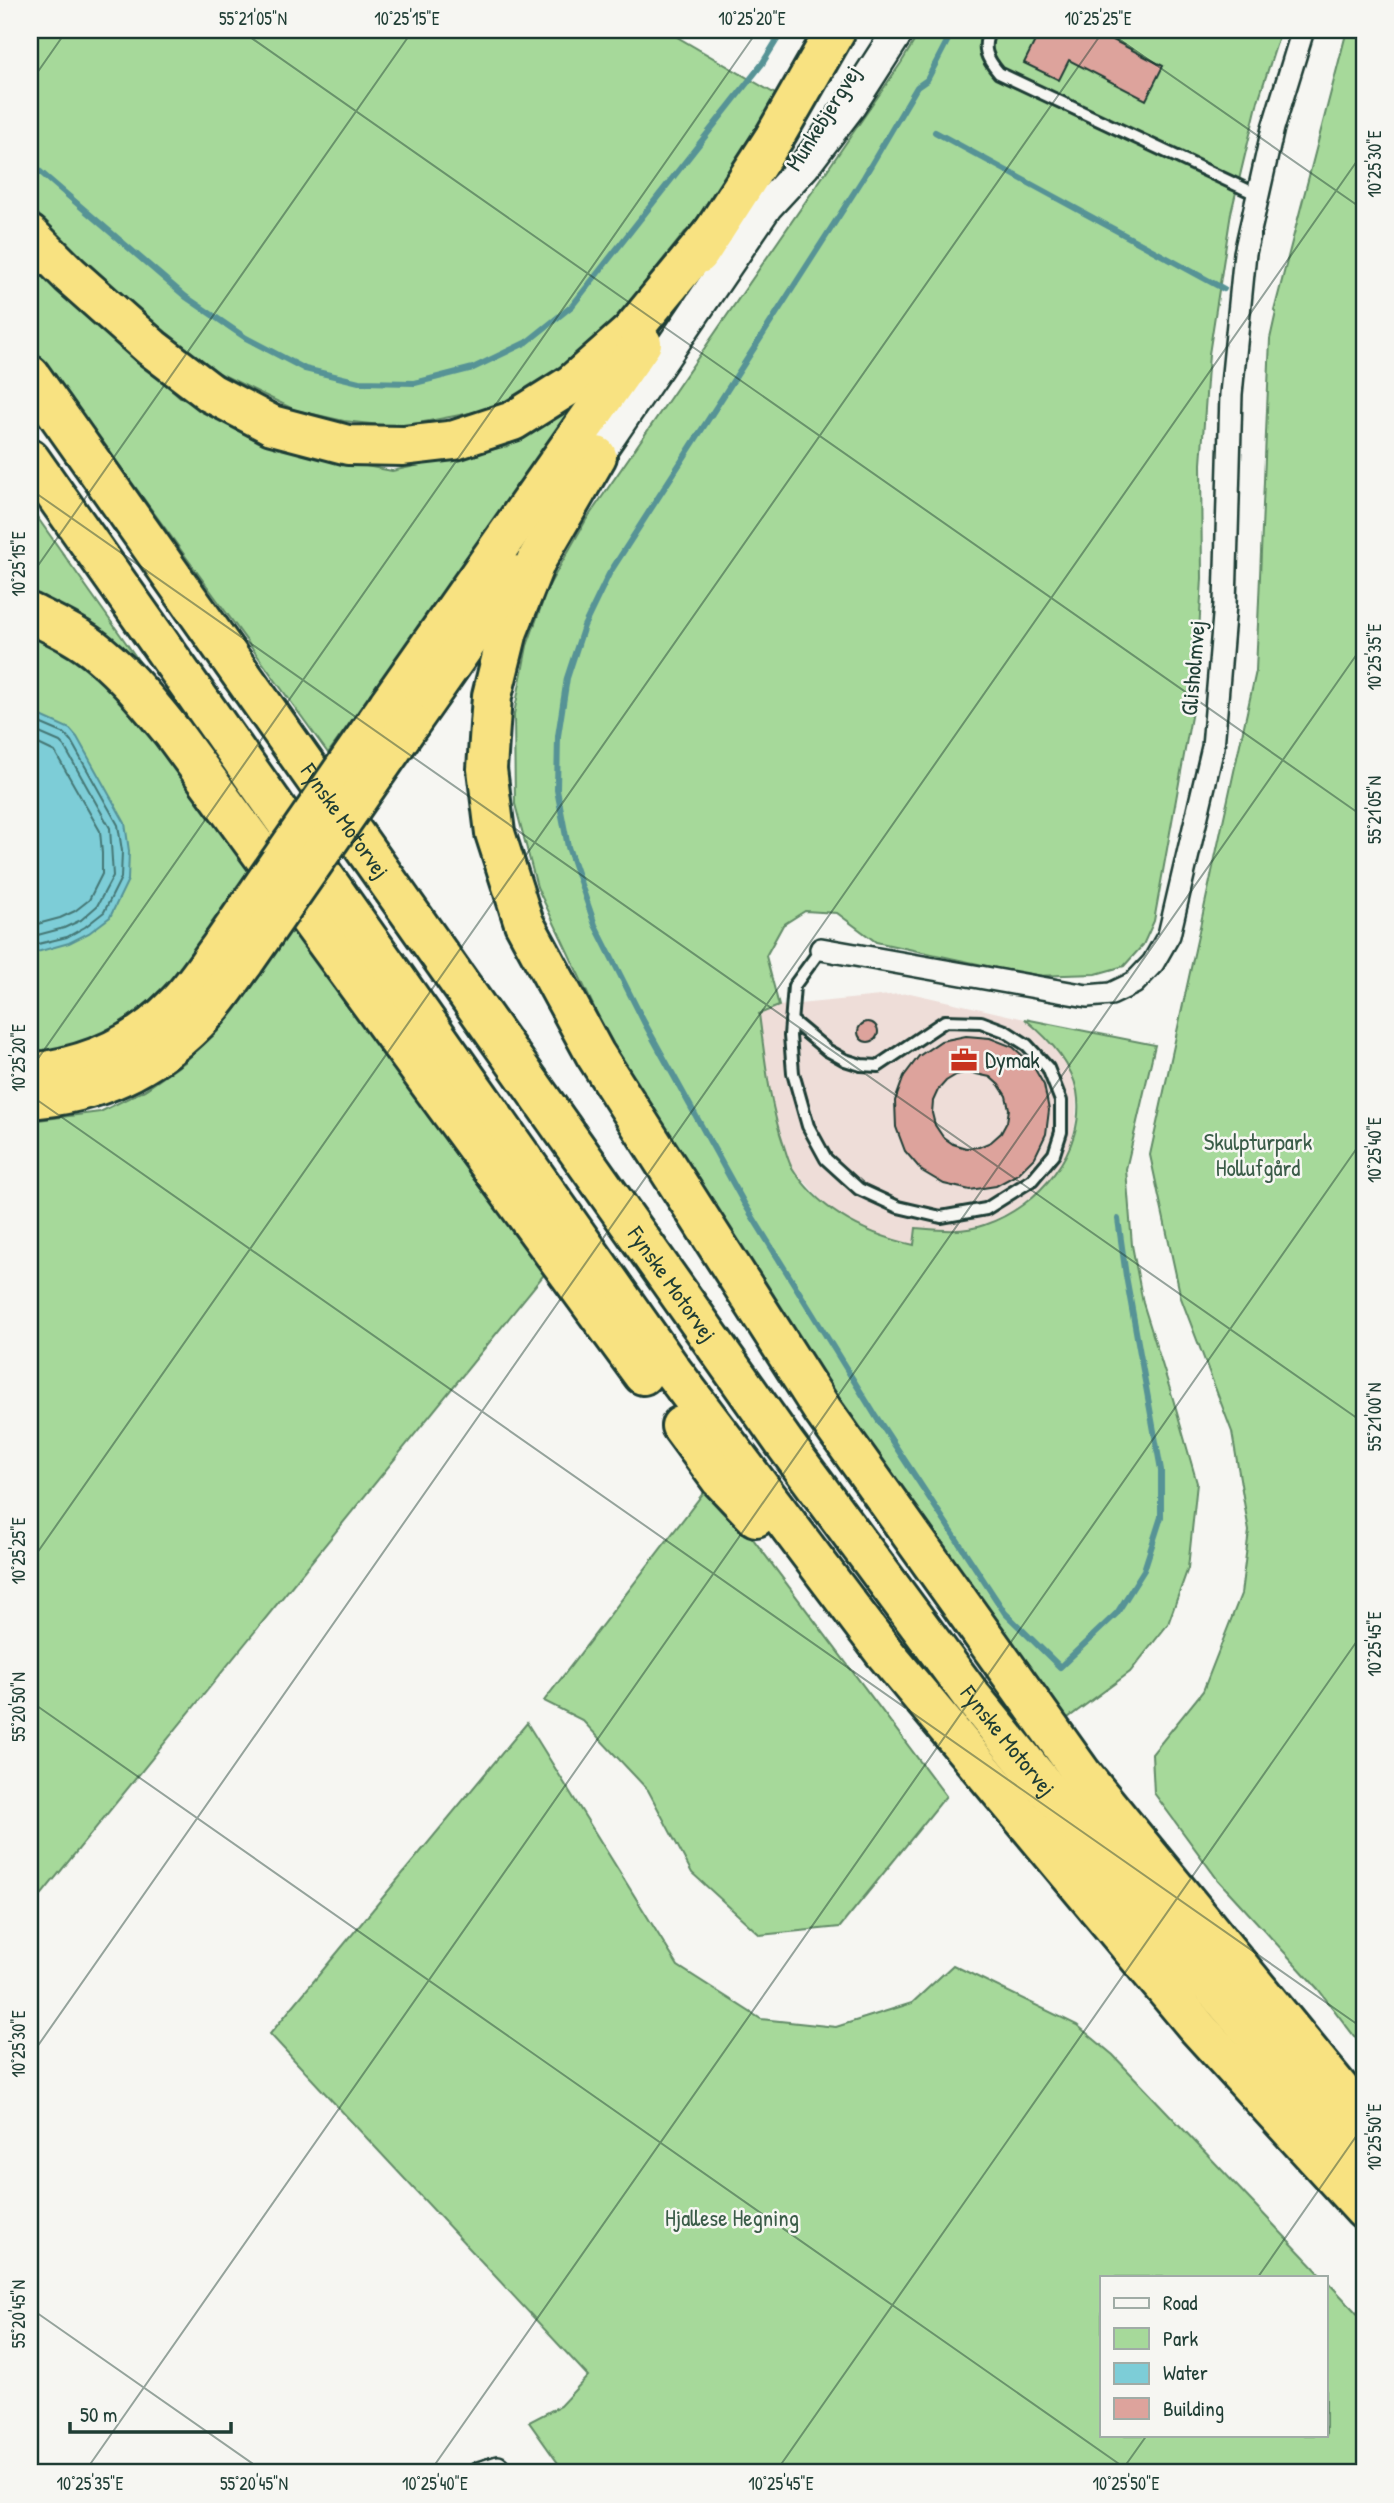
<svg xmlns="http://www.w3.org/2000/svg" width="1394" height="2503" font-family="'Patrick Hand',sans-serif">
	<rect width="100%" height="100%" fill="#f6f6f2"/>
	<filter id="ink" filterUnits="userSpaceOnUse"><feTurbulence type="fractalNoise" baseFrequency=".0143" numOctaves="2"/><feDisplacementMap in="SourceGraphic" scale="14" xChannelSelector="R" yChannelSelector="G"/><feConvolveMatrix kernelMatrix="1 2 1 2 8 2 1 2 1" color-interpolation-filters="sRGB"/></filter>
	<g filter="url(#ink)">
		<path fill="#eeddd8" d="M 910,993 L 1025,1019 L 1047,1037 L 1066,1063 L 1077,1091 L 1076,1118 L 1071,1148 L 1054,1174 L 1036,1193 L 1014,1210 L 985,1225 L 955,1231 L 916,1228 L 915,1245 L 883,1238 L 850,1223 L 828,1208 L 790,1165 L 774,1119 L 759,1013 L 779,1006 Z"/>
		<g fill="#a6d99a" stroke="#628b67" stroke-width="2">
			<path d="M 30,30 L 665,30 L 777,95 L 700,224 L 685,232 L 626,306 L 578,358 L 537,386 L 491,409 L 398,427 L 344,421 L 295,410 L 217,372 L 114,291 L 30,206 Z"/>
			<path d="M 921,30 L 1281,30 L 1258,101 L 1231,213 L 1209,354 L 1201,464 L 1202,578 L 1196,689 L 1154,921 L 1143,945 L 1124,966 L 1096,974 L 1034,976 L 876,942 L 837,913 L 805,911 L 783,925 L 766,956 L 779,1006 L 759,1014 C 765,1058 769,1103 784,1146 C 786,1152 788,1160 791,1166 C 819,1211 865,1234 914,1245 L 916,1228 C 939,1230 962,1233 984,1225 C 1038,1207 1087,1150 1077,1091 C 1071,1061 1047,1037 1025,1019 L 1155,1045 L 1126,1169 L 1132,1245 L 1143,1303 L 1173,1399 L 1197,1483 L 1188,1568 L 1168,1624 L 1130,1672 L 1065,1720 L 870,1447 L 746,1259 L 610,1041 L 537,887 L 515,804 L 514,714 L 527,646 L 548,587 L 586,520 L 901,63 Z"/>
			<path d="M 1347,30 L 1364,30 L 1364,2049 L 1318,1989 L 1218,1880 L 1154,1793 L 1152,1754 L 1203,1691 L 1241,1594 L 1249,1531 L 1232,1432 L 1181,1298 L 1150,1155 L 1256,671 L 1270,339 L 1276,312 L 1274,311 Z"/>
			<path d="M 30,259 L 181,398 L 298,453 L 392,471 L 508,446 L 591,392 L 328,753 L 30,342 Z"/>
			<path d="M 30,507 L 146,671 L 30,602 Z"/>
			<path d="M 30,629 L 111,679 L 256,874 L 176,988 L 123,1035 L 30,1063 Z"/>
			<path d="M 292,922 L 547,1271 L 30,1909 L 30,1121 L 100,1112 L 145,1090 L 185,1062 L 230,1013 Z"/>
			<path d="M 711,1483 L 946,1796 L 840,1927 L 760,1935 L 692,1873 L 648,1790 L 582,1720 L 544,1701 Z"/>
			<path d="M 527,1723 L 678,1966 L 761,2019 L 836,2027 L 912,2003 L 953,1965 L 1077,2025 L 1113,2055 L 1323,2277 L 1102,2277 L 1102,2435 L 1326,2435 L 1326,2280 L 1364,2321 L 1364,2473 L 565,2473 L 529,2422 L 560,2406 L 588,2376 L 270,2034 Z"/>
		</g>
		<path fill="#7dcdd7" stroke="#579396" stroke-width="2" d="M 30,711 L 70,729 L 77,737 L 125,823 L 129,851 L 128,880 L 110,917 L 89,933 L 69,943 L 30,954 Z"/>
		<g fill="none" stroke-linecap="round" stroke-linejoin="round">
			<g stroke="#457775" stroke-width="2">
				<path d="M 30,719 L 65,734 L 71,741 L 118,825 L 122,851 L 121,878 L 104,912 L 85,927 L 67,937 L 30,946"/>
				<path d="M 30,729 L 60,742 L 64,746 L 110,828 L 113,876 L 97,906 L 81,920 L 64,928 L 30,937"/>
				<path d="M 30,740 L 55,752 L 100,831 L 102,853 L 102,874 L 89,900 L 75,911 L 60,918 L 30,926"/>
			</g>
			<g stroke="#579396" stroke-width="6">
				<path d="M 953,30 L 927,80 L 917,87 L 864,177 L 609,574 L 584,626 L 567,678 L 558,736 L 557,790 L 568,847 L 595,925 L 644,1022 L 744,1203 L 875,1415 L 1005,1613 L 1060,1667 L 1117,1613 L 1144,1570 L 1161,1517 L 1161,1470 L 1126,1276 L 1118,1219"/>
				<path d="M 935,132 L 1224,289"/>
				<path d="M 30,163 L 186,297 L 246,338 L 305,369 L 359,382 L 415,383 L 473,368 L 527,342 L 572,306 L 762,64 L 783,30"/>
			</g>
		</g>
		<g fill="#dda39c" stroke="#1f3d34" stroke-width="2" fill-rule="evenodd">
			<path d="M 1015,30 L 1094,30 L 1163,66 L 1146,100 L 1069,60 L 1059,80 L 1024,63 L 1035,41 Z"/>
			<circle cx="868" cy="1032" r="10"/>
			<path d="M 966,1036 L 990,1038 L 1013,1047 L 1032,1064 L 1044,1085 L 1049,1110 L 1046,1134 L 1035,1157 L 1018,1174 L 996,1186 L 970,1190 L 944,1184 L 922,1171 L 905,1151 L 896,1127 L 895,1101 L 904,1076 L 919,1056 L 941,1041 ZM 967,1072 L 990,1077 L 999,1085 L 1006,1096 L 1009,1109 L 1007,1122 L 1001,1133 L 991,1142 L 979,1147 L 966,1148 L 953,1144 L 943,1137 L 935,1125 L 932,1113 L 933,1101 L 938,1090 L 946,1081 L 956,1075 Z"/>
		</g>
		<g fill="none" stroke-linecap="round" stroke-linejoin="round">
			<g stroke="#1f3d34" stroke-width="16">
				<g id="lane">
					<path d="M 990,30 C 981,48 987,59 999,73 L 1258,195"/>
					<path d="M 791,1020 L 827,1050 L 845,1060 L 861,1065 L 878,1066 L 945,1021 L 981,1022 L 1005,1031 L 1027,1045 L 1048,1068 L 1061,1101 L 1061,1132 L 1054,1154 L 1032,1180 L 986,1209 L 941,1217 L 898,1207 L 859,1189 L 826,1159 L 808,1126 L 793,1073 L 790,1036 L 794,986 L 821,949"/>
				</g>
			</g>
			<g stroke="#1f3d34" stroke-width="26">
				<g id="street">
					<path d="M 821,949 L 1087,996 L 1111,994 L 1134,983 L 1153,963 L 1169,935 L 1213,747 L 1225,604 L 1231,394 L 1245,253 L 1273,128 L 1303,30"/>
					<path d="M 479,2473 L 498,2467"/>
				</g>
			</g>
			<g stroke="#1f3d34" stroke-width="35">
				<path id="secondary" d="M 597,456 L 767,206 L 805,165 L 850,106 L 899,30"/>
			</g>
			<g stroke="#1f3d34" stroke-width="44">
				<g id="highway">
					<path d="M 30,235 L 70,275 L 152,348 L 211,393 L 272,425 L 348,445 L 403,446 L 455,440 L 513,421 L 572,384 L 631,332 L 714,231"/>
					<path d="M 699,254 L 774,138 L 836,30"/>
					<path id="s1" d="M 30,375 L 785,1444 L 972,1697 L 1162,1930 L 1333,2124 L 1364,2156"/>
					<path d="M 597,456 L 536,561 L 508,631 L 492,696 L 487,769 L 495,833 L 524,923 L 595,1054 L 823,1411 L 1082,1774 L 1364,2119"/>
					<path d="M 30,459 L 673,1372 L 884,1652 L 1197,2027 L 1364,2210"/>
					<path d="M 30,613 C 54,625 79,636 100,654 C 128,677 150,705 173,733 L 643,1375"/>
					<path d="M 388,705 L 642,343"/>
					<path d="M 411,722 L 514,575"/>
					<path d="M 30,1073 C 85,1067 136,1046 175,1005 C 193,988 207,965 222,945"/>
					<path d="M 30,1099 C 97,1094 150,1069 198,1021 C 216,1004 230,981 245,961"/>
					<path d="M 681,1426 L 720,1479 L 756,1517"/>
				</g>
			</g>
			<use href="#lane" stroke="#f6f6f2" stroke-width="10"/>
			<use href="#street" stroke="#f6f6f2" stroke-width="21"/>
			<use href="#secondary" stroke="#f6f6f2" stroke-width="30"/>
			<use href="#highway" stroke="#f8e281" stroke-width="38"/>
			<g stroke="#1f3d34" stroke-width="44" stroke-linecap="butt">
				<g id="highway-bridge">
					<path d="M 222,945 L 388,705"/>
					<path d="M 245,961 L 411,722"/>
				</g>
			</g>
			<use href="#highway-bridge" stroke="#f8e281" stroke-width="38"/>
		</g>
	</g>
	<path fill="none" stroke="#1f3d34" stroke-width="2" stroke-opacity="0.45" d="M 240,30 L 1364,817M 1106,30 L 1364,210M 30,83 L 67,30M 30,489 L 1364,1423M 30,577 L 413,30M 30,1070 L 758,30M 30,1095 L 1364,2029M 30,1563 L 1104,30M 30,1701 L 1132,2473M 30,2057 L 1364,151M 1258,2277 L 1364,2125M 30,2308 L 266,2473M 84,2473 L 1364,644M 429,2473 L 1364,1138M 775,2473 L 1364,1631M 1120,2473 L 1147,2435"/>
	<defs>
		<g id="office-bare" transform="scale(2.1)"><path d="M-6-3h4V-5.5h4V-3h4V5H-6ZM-1-4.5V-3h2v-1.5ZM-6 0V1H6V0Z" fill="#c8321e" stroke="#f6f6f2" stroke-width="2.5" paint-order="stroke"/></g>
	</defs>
	<g fill-rule="evenodd">
		<use href="#office-bare" x="964" y="1060"/>
	</g>
	<g text-anchor="middle" stroke-width="5" stroke-linejoin="round" paint-order="stroke">
		<g font-size="23" fill="#1f3d34" stroke="#f6f6f2">
			<text transform="translate(823 118) rotate(-58)" y="8">Munkebjergvej</text>
			<text transform="translate(1193 668) rotate(-85)" y="8">Glisholmvej</text>
			<text dy="8" stroke="none"><textPath href="#s1" startOffset="546">Fynske Motorvej</textPath></text>
			<text dy="8" stroke="none"><textPath href="#s1" startOffset="1113">Fynske Motorvej</textPath></text>
			<text dy="8" stroke="none"><textPath href="#s1" startOffset="1680">Fynske Motorvej</textPath></text>
		</g>
		<g font-size="23" fill="#1f3d34" stroke="#f6f6f2" text-anchor="start">
			<text x="985" y="1068">Dymak</text>
		</g>
		<g font-size="23" fill="#3a5c48" stroke="#f6f6f2">
			<text x="1258" y="1150">Skulpturpark<tspan x="1258" dy="26">Hollufgård</tspan></text>
			<text x="732" y="2226">Hjallese Hegning</text>
		</g>
	</g>
	<rect width="1394" height="2503" fill="none" stroke="#f6f6f2" stroke-width="77"/>
	<rect x="1100" y="2276" width="228" height="161" fill="#f6f6f2" stroke="#a0aca6" stroke-width="2"/>
	<rect x="1114" y="2298" width="35" height="10" fill="#f6f6f2" stroke="#a0aca6" stroke-width="2"/>
	<text x="1163" y="2310" font-size="21" fill="#1f3d34">Road</text>
	<rect x="1114" y="2328" width="35" height="21" fill="#a6d99a" stroke="#a0aca6" stroke-width="2"/>
	<text x="1163" y="2346" font-size="21" fill="#1f3d34">Park</text>
	<rect x="1114" y="2363" width="35" height="21" fill="#7dcdd7" stroke="#a0aca6" stroke-width="2"/>
	<text x="1163" y="2380" font-size="21" fill="#1f3d34">Water</text>
	<rect x="1114" y="2398" width="35" height="21" fill="#dda39c" stroke="#a0aca6" stroke-width="2"/>
	<text x="1163" y="2416" font-size="21" fill="#1f3d34">Building</text>
	<path d="M70 2422v10h161v-10" fill="none" stroke="#1f3d34" stroke-width="3.5"/>
	<text x="80" y="2422" font-size="21" fill="#1f3d34" stroke="#f6f6f2" stroke-width="5" paint-order="stroke">50 m</text>
	<rect x="38" y="38" width="1318" height="2426" fill="none" stroke="#1f3d34" stroke-width="2.5"/>
	<g font-size="18" text-anchor="middle" fill="#1f3d34">
		<text x="253" y="25">55°21'05"N</text>
		<text x="407" y="25">10°25'15"E</text>
		<text x="752" y="25">10°25'20"E</text>
		<text x="1098" y="25">10°25'25"E</text>
		<text transform="translate(1375 164) rotate(-90)" y="6">10°25'30"E</text>
		<text transform="translate(19 564) rotate(-90)" y="6">10°25'15"E</text>
		<text transform="translate(1375 657) rotate(-90)" y="6">10°25'35"E</text>
		<text transform="translate(1375 810) rotate(-90)" y="6">55°21'05"N</text>
		<text transform="translate(19 1058) rotate(-90)" y="6">10°25'20"E</text>
		<text transform="translate(1375 1150) rotate(-90)" y="6">10°25'40"E</text>
		<text transform="translate(1375 1417) rotate(-90)" y="6">55°21'00"N</text>
		<text transform="translate(19 1551) rotate(-90)" y="6">10°25'25"E</text>
		<text transform="translate(1375 1644) rotate(-90)" y="6">10°25'45"E</text>
		<text transform="translate(19 1707) rotate(-90)" y="6">55°20'50"N</text>
		<text transform="translate(19 2044) rotate(-90)" y="6">10°25'30"E</text>
		<text transform="translate(1375 2137) rotate(-90)" y="6">10°25'50"E</text>
		<text transform="translate(19 2314) rotate(-90)" y="6">55°20'45"N</text>
		<text x="90" y="2490">10°25'35"E</text>
		<text x="254" y="2490">55°20'45"N</text>
		<text x="435" y="2490">10°25'40"E</text>
		<text x="781" y="2490">10°25'45"E</text>
		<text x="1126" y="2490">10°25'50"E</text>
	</g>
</svg>
